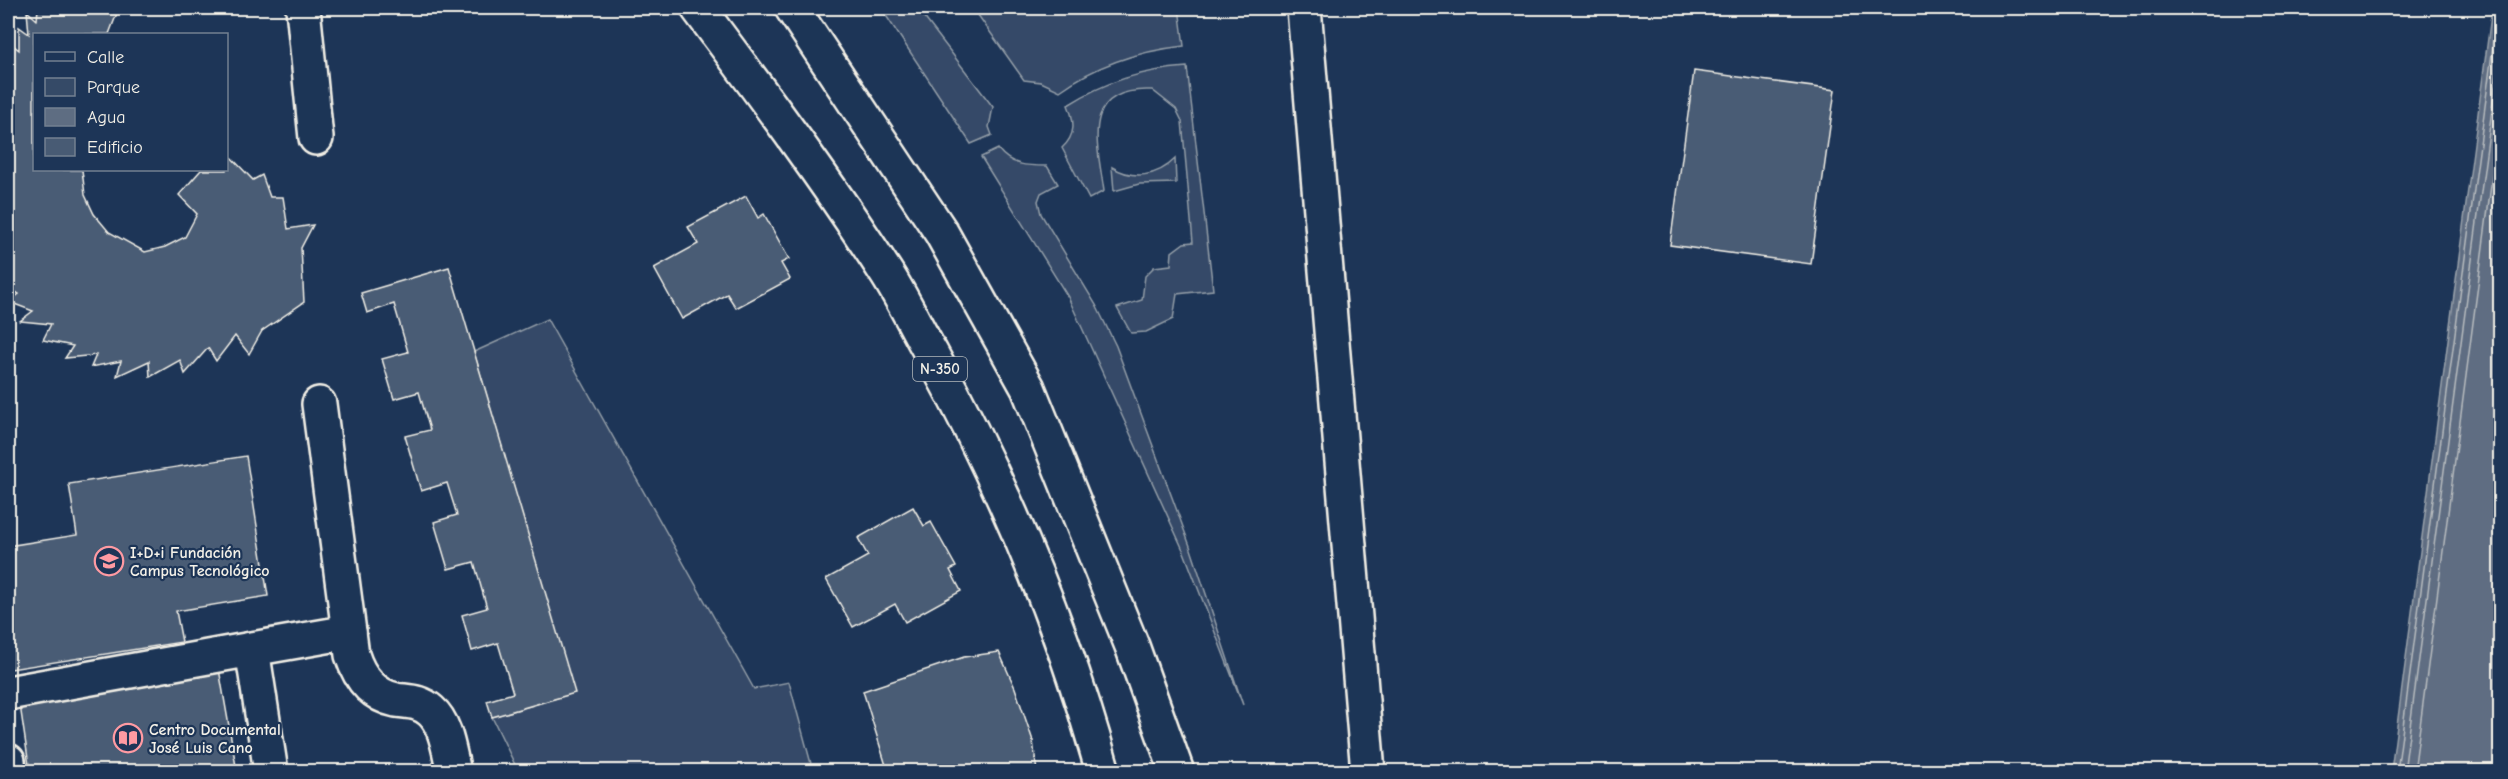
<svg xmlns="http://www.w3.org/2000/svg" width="2508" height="779" font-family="'Comic Neue',sans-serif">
	<rect width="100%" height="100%" fill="#1d3557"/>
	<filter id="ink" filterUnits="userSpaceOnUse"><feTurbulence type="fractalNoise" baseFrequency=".0167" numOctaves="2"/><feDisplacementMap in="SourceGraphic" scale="12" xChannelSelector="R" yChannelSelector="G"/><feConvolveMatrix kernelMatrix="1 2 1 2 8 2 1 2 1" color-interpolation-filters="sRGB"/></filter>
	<g filter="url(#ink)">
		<g fill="#354a67" stroke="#949ea8" stroke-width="1.5">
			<path d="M 881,8 L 917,8 L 993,107 L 989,127 L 992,135 L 971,144 Z"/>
			<path d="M 973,8 L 1179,8 L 1184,46 C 1140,51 1096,65 1060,91 L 1041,82 L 1024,80 Z"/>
			<path d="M 1187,67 L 1213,290 L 1177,294 L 1173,319 L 1146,332 L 1131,333 L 1117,308 L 1142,300 L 1145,276 L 1154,267 L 1171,265 L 1172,252 L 1184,243 L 1193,242 L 1182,121 L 1176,109 L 1152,90 C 1080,87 1097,143 1104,191 L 1089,199 L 1062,148 C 1076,135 1075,122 1068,105 C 1106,81 1143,70 1187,67 Z"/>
			<path d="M 998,149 C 1011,166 1027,166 1047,166 L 1058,184 L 1041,193 L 1038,201 L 1041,214 L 1096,305 L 1116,346 L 1190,546 L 1243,705 L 1184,552 L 1068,297 L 981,157 Z"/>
			<path d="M 1175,159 L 1176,183 L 1139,184 L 1114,191 L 1112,167 C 1133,180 1157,177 1175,159 Z"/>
			<path d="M 547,319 L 754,689 L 789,682 L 813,771 L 518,771 L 492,717 L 574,693 L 474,352 Z"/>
		</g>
		<path fill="#5e6d82" stroke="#9aa2ab" stroke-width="1.5" d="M 2492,8 L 2500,8 L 2500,771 L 2391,771 Z"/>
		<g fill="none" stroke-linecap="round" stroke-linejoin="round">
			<g stroke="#b8bcbf" stroke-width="1.5">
				<path d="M 2397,772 L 2498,8"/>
				<path d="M 2404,772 L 2500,49"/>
				<path d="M 2414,772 L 2500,117"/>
			</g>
		</g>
		<g fill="#485b74" stroke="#f4f1e8" stroke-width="1.5">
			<path d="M 38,8 L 119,8 L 109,34 L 34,34 L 34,170 L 82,170 L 85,195 L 94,214 L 109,232 L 145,252 L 165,247 L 185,237 L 197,214 L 179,195 L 201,170 L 226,170 L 226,152 L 253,180 L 262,175 L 270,197 L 283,197 L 288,229 L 313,225 L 301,248 L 304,302 L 262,331 L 249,354 L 235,336 L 216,361 L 208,348 L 185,374 L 180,360 L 150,377 L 149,361 L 117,376 L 121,361 L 91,367 L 96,355 L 65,358 L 73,346 L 43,340 L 51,324 L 20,321 L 33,311 L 9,302 L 19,294 L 8,287 L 8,71 L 10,73 L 8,41 L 19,50 L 19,27 L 29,34 L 27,11 L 37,20 Z"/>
			<path d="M 1694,71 L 1835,90 L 1811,264 L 1670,245 Z"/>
			<path d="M 746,196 L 758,218 L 764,214 L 789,259 L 781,263 L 790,279 L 736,308 L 727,294 L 682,319 L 654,268 L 698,244 L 688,227 Z"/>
			<path d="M 449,267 L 575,693 L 492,717 L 487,701 L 513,693 L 498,643 L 472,651 L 462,615 L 487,608 L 474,562 L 448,569 L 434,522 L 457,515 L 447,483 L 421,491 L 405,436 L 430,430 L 419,392 L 394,399 L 382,359 L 408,352 L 394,304 L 367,313 L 361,293 Z"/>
			<path d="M 246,456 L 268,596 L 176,611 L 182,642 L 11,669 L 8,648 L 8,546 L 77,535 L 69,484 Z"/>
			<path d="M 913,507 L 924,526 L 931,522 L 956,567 L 950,570 L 961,591 L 905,622 L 895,604 L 853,627 L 826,579 L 868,556 L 858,538 Z"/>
			<path d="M 999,652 L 1015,688 L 1033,741 L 1037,772 L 888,772 L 863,691 L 964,657 Z"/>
			<path d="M 219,669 L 237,772 L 30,772 L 20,705 Z"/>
		</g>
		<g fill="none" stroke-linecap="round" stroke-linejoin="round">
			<g stroke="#f4f1e8" stroke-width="38">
				<g id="minor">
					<path d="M 303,8 L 316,138"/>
					<path d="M 1304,8 L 1368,772"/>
					<path d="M 319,404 L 352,655 C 359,677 372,695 396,700 C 409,702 420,701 431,711 C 446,724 449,752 454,772"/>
					<path d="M 252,649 L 349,632"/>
					<path d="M 8,693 L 252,649 L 271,772"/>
					<path d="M 8,761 L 9,772"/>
				</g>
			</g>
			<g stroke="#f4f1e8" stroke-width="38">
				<g id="highway">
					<path d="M 698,8 C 763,95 828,182 887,274 C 903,299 916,327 931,353 C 1003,485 1063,626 1103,772"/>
					<path d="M 792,8 L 941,232 L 1028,388 L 1132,646 L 1177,772"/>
				</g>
			</g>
			<use href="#minor" stroke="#1d3557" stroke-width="33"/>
			<use href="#highway" stroke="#1d3557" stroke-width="33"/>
		</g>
	</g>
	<defs>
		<g id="university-ring" transform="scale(1.5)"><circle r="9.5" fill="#1d3557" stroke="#ff9aa2" stroke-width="1.5"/><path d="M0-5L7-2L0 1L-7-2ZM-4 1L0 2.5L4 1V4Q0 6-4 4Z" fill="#ff9aa2"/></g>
		<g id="library-ring" transform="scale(1.5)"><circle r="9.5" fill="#1d3557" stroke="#ff9aa2" stroke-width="1.5"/><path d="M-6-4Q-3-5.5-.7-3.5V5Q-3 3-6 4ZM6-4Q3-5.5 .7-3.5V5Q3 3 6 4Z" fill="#ff9aa2"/></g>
	</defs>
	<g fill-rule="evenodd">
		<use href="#university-ring" x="109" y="561"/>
		<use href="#library-ring" x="128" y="738"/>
	</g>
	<g text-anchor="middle" stroke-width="4.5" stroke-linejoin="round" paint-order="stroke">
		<rect fill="#1d3557" stroke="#b4b9bc" stroke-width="1.5" x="913" y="357" width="54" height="24" rx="4.5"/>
		<g font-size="15" font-weight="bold" fill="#f4f1e8">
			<text x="940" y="374">N-350</text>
		</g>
		<g font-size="16" font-weight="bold" fill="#f4f1e8" stroke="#1d3557" text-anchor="start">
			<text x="130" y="558">I+D+i Fundación<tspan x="130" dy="18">Campus Tecnológico</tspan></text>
			<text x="149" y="735">Centro Documental<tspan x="149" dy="18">José Luis Cano</tspan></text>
		</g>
	</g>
	<rect width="2508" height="779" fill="none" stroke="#1d3557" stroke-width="30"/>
	<rect x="15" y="15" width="2478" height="749" fill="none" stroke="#f4f1e8" stroke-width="2" filter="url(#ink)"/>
	<rect x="33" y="33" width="195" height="138" fill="#1d3557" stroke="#738091" stroke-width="1.5"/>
	<rect x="45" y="52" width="30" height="9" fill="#1d3557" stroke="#738091" stroke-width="1.5"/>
	<text x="87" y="63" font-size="18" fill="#f4f1e8">Calle</text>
	<rect x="45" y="78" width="30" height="18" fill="#354a67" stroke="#738091" stroke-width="1.5"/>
	<text x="87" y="93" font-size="18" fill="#f4f1e8">Parque</text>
	<rect x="45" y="108" width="30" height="18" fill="#5e6d82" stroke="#738091" stroke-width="1.5"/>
	<text x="87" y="123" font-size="18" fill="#f4f1e8">Agua</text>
	<rect x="45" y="138" width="30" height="18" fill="#485b74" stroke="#738091" stroke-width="1.5"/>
	<text x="87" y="153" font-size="18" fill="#f4f1e8">Edificio</text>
</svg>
